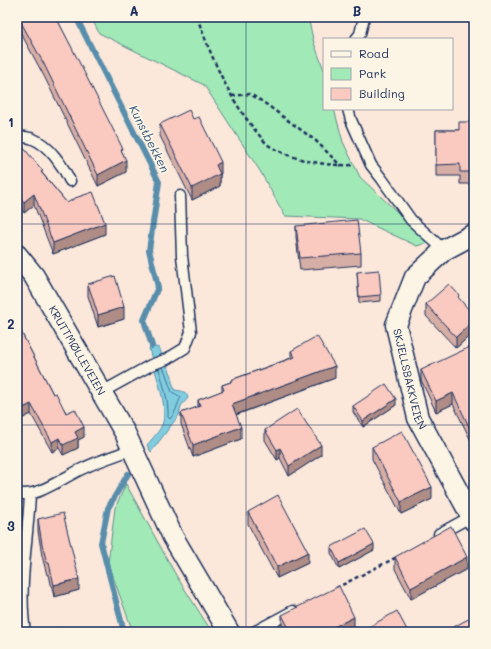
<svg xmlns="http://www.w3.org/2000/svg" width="491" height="649" font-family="Mali,sans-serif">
	<rect width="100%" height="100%" fill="#fbe8da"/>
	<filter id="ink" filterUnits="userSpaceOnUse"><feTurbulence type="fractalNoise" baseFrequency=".025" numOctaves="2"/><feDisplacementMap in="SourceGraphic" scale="8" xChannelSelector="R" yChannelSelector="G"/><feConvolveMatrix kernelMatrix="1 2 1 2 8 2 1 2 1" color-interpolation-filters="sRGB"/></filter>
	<g filter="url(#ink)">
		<g fill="#a1e9b7" stroke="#5e8c8a">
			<path d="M 91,17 L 308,17 L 314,43 L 324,70 L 324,109 L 334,109 L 343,142 L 360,177 L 429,242 L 417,246 L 359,219 L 285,216 L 260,171 L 204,85 L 99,33 Z"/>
			<path d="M 126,484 L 177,577 L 212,632 L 133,632 L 108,563 L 115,508 Z"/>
		</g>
		<path fill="#80cde0" stroke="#588eac" d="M 152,346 L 159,348 L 172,376 L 172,382 L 175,390 C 181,391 187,391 188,398 L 181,406 L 179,415 L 151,452 L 147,445 C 152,439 161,430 163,422 C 168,403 153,368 149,348 Z"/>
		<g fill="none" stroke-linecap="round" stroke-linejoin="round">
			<path stroke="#436e92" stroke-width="1" d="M 159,369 C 163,384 169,401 168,417 L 170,419 C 176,413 177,404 181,397 L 172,392 C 168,383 167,375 163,367"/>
			<g stroke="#588eac" stroke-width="6">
				<path d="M 76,17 L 159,182 L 149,250 L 158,287 L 144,320 L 152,346"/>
				<path d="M 124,632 L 101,543 L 108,508 L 128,474"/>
			</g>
			<g stroke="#1b2f5e" stroke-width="13">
				<g id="lane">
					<path d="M 356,39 L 360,34 L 364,17"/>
					<path d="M 348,109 L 351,120 L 371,165 L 382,179 L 411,220 L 444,250"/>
					<path d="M 17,136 C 22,137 28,137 33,139 C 49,145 63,166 70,181"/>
					<path d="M 102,392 L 151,365 L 167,359 L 185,348 L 191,332 L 182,256 L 180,196"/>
					<path d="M 17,493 C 38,499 66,475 86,467 C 101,460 117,455 133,449"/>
					<path d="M 439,534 L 472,516"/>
					<path d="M 25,632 C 18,587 28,540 30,494"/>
					<path d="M 254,632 L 293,611"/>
				</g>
			</g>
			<g stroke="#1b2f5e" stroke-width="23">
				<g id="street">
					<path id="s1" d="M 474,234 L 444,250 L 415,277 L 396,325 L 418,418 L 474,521"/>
					<path id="s2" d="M 17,255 L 34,276 L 125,433 L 173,537 L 229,632"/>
				</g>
			</g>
			<g stroke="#1b2f5e" stroke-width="2.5" stroke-dasharray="4 3" stroke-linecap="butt">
				<path d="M 197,17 C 211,56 228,97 255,130 C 259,135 263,140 267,144 C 270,147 274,148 277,150 C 301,162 328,166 354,165"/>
				<path d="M 232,96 L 250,94 L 263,102 L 316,141 L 341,166"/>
				<path d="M 336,588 L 397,557"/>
			</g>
			<use href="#lane" stroke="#fcf5e5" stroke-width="10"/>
			<use href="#street" stroke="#fcf5e5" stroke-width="20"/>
		</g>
		<g fill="#d7aea5" stroke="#1b2f5e">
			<path d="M 17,17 L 56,17 L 123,154 L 126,172 L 98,186 L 44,76 L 17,26 Z"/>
			<path d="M 474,122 L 474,184 L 460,184 L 460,176 L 436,176 L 436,130 L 459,130 Z"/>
			<path d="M 160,124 L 221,174 L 220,174 L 220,186 L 192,200 L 160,136 Z"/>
			<path d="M 17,140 L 43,174 L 67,203 L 105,234 L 53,254 L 34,205 L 24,213 L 17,204 Z"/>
			<path d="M 296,226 L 361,253 L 361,265 L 300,270 L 296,237 Z"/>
			<path d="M 357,272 L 381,295 L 381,301 L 359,303 Z"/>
			<path d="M 88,284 L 124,319 L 98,327 L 88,296 Z"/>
			<path d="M 426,304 L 474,316 L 474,332 L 456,348 L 426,316 Z"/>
			<path d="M 17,324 L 53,394 L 84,437 L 78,440 L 78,448 L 63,455 L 59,448 L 52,452 L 31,414 L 17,421 Z"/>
			<path d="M 291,351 L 335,378 L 236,415 L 241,439 L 193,457 L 181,424 L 181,413 L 198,407 L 198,400 L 222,391 L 222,385 L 231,382 L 231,380 L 291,358 Z"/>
			<path d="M 474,355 L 474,447 L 453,404 L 436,412 L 421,380 L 421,370 Z"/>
			<path d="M 396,405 L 363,427 L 353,412 L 353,406 Z"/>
			<path d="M 265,430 L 321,455 L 289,476 L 280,458 L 277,460 L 265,440 Z"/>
			<path d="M 372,447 L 432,499 L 401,514 L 372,459 Z"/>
			<path d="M 248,512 L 308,563 L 277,578 L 248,524 Z"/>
			<path d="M 38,519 L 79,590 L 54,597 L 49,575 L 47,575 L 42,556 L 38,531 Z"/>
			<path d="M 331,547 L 374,550 L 339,569 L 331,553 Z"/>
			<path d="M 395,557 L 467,569 L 411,599 L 395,569 Z"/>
			<path d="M 282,615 L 354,628 L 347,632 L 285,632 L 282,626 Z"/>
		</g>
		<g fill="#af8d86" stroke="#1b2f5e">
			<path d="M 126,160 L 126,172 L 98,186 L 98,175 Z"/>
			<path d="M 221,162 L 221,174 L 220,174 L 220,186 L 192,200 L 192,188 L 216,165 Z"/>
			<path d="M 34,194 L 34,205 L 24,213 L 24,202 Z"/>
			<path d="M 105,223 L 105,234 L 53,254 L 53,243 Z"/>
			<path d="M 124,307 L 124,319 L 98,327 L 98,315 Z"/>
			<path d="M 474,320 L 474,332 L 456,348 L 456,337 Z"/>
			<path d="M 335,366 L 335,378 L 232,416 L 232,404 Z"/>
			<path d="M 453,393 L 453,404 L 436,412 L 436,401 Z"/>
			<path d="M 396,399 L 396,405 L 363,427 L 363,421 Z"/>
			<path d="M 31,404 L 31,414 L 17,421 L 17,411 Z"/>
			<path d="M 84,427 L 84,437 L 78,440 L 78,448 L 63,455 L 63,445 L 75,432 Z"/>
			<path d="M 241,427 L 241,439 L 193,457 L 193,445 Z"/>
			<path d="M 59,438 L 59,448 L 52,452 L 52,442 Z"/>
			<path d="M 321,445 L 321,455 L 289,476 L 289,466 Z"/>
			<path d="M 280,448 L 280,458 L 277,460 L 277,450 Z"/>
			<path d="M 432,487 L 432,499 L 401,514 L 401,502 Z"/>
			<path d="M 374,544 L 374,550 L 339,569 L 339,563 Z"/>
			<path d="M 308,552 L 308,563 L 277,578 L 277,567 Z"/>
			<path d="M 467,557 L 467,569 L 411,599 L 411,588 Z"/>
			<path d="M 79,579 L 79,590 L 54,597 L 54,585 Z"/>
			<path d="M 354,617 L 354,628 L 347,632 L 324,632 Z"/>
		</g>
		<g fill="#facac0" stroke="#1b2f5e">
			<path d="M 18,17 L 56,17 L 72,48 L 123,149 L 121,150 L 126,160 L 98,175 L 44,64 Z"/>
			<path d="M 189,110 L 193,119 L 199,117 L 221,162 L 216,165 L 220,174 L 192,188 L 160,124 Z"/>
			<path d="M 459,122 L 474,122 L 474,172 L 460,172 L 460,164 L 436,165 L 436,130 L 459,130 Z"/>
			<path d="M 17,140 L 43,171 L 41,172 L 67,203 L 75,198 L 93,192 L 105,223 L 53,243 L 34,194 L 24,202 L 17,193 Z"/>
			<path d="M 357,220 L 361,253 L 300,258 L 296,226 Z"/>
			<path d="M 379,270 L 381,295 L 359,297 L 357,272 Z"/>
			<path d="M 115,276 L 124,307 L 98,315 L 88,284 Z"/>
			<path d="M 449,284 L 459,295 L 458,297 L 474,316 L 474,320 L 456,337 L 426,304 Z"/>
			<path d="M 17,324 L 53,394 L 56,393 L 66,413 L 75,409 L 84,427 L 75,432 L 78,438 L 63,445 L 59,438 L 52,442 L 31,404 L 17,411 Z"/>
			<path d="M 317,336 L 335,366 L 232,404 L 241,427 L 193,445 L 181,413 L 200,406 L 198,400 L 224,390 L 222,385 L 231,382 L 231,380 L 295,357 L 291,351 Z"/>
			<path d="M 470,347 L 474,355 L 474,437 L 453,393 L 436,401 L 421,370 Z"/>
			<path d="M 386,384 L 396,399 L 363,421 L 353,406 Z"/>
			<path d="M 297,409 L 321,445 L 289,466 L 280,448 L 277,450 L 265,430 Z"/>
			<path d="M 402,431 L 432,487 L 401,502 L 372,447 Z"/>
			<path d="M 278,495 L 308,552 L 277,567 L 248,512 Z"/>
			<path d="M 63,513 L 79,579 L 54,585 L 49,563 L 47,563 L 42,544 L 38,519 Z"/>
			<path d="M 451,526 L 467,557 L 411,588 L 395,557 Z"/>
			<path d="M 365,529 L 374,544 L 339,563 L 331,547 Z"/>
			<path d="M 339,586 L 354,617 L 324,632 L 291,632 L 282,615 Z"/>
			<path d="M 397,611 L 408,632 L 369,632 L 367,628 Z"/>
			<path d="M 474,616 L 474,632 L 444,632 Z"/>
			<path d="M 59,628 L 60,632 L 42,632 Z"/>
		</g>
	</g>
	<path fill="none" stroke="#1b2f5e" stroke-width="1" stroke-opacity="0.55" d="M 246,17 L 246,632M 17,224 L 474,224M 17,425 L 474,425"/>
	<g text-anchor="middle" stroke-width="3.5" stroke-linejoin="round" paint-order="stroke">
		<g font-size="11" fill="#1b2f5e" stroke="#fcf5e5">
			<text dy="4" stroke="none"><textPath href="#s2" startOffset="113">KRUTTMØLLEVEIEN</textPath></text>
			<text dy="4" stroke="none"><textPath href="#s1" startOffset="181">SKJELLSBAKKVEIEN</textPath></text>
		</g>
		<g font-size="12" font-style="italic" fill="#34567e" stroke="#fcf5e5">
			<text transform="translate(149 139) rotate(63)" y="4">Kunstbekken</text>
		</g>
	</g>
	<rect width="491" height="649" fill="none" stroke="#fcf5e5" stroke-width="44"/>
	<rect x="323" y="38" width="130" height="72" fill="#fcf5e5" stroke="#a2a6af"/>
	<rect x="331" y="51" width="20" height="6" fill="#fcf5e5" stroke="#a2a6af"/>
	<text x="359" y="58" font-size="12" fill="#1b2f5e">Road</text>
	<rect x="331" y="68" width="20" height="12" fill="#a1e9b7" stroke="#a2a6af"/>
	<text x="359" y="78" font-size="12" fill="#1b2f5e">Park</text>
	<rect x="331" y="88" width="20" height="12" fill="#facac0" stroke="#a2a6af"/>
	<text x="359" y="98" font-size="12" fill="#1b2f5e">Building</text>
	<rect x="22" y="22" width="447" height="605" fill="none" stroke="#1b2f5e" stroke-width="1.5"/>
	<g font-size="13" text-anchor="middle" font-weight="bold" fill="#1b2f5e">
		<text x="134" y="16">A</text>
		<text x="357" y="16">B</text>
		<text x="11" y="127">1</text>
		<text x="11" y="329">2</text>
		<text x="11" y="531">3</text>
	</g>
</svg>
